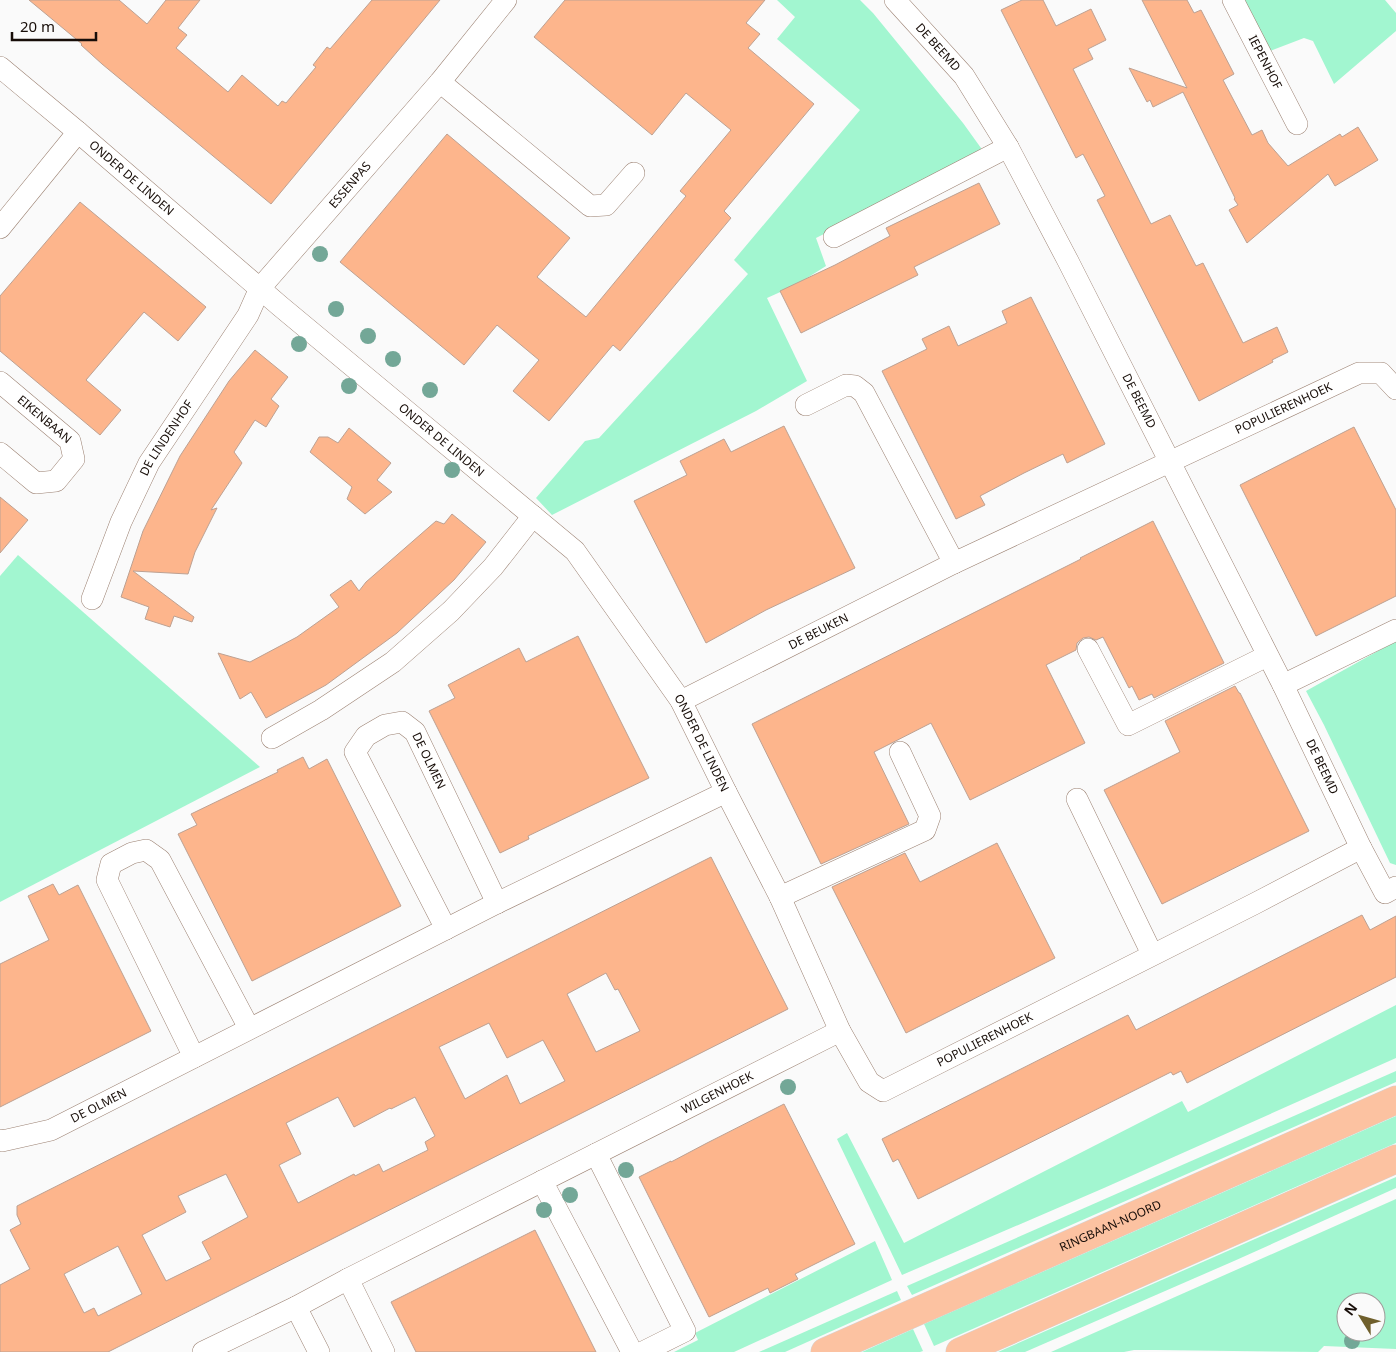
<svg xmlns="http://www.w3.org/2000/svg" width="1396" height="1352" font-family="'Noto Sans',sans-serif">
	<rect width="100%" height="100%" fill="#fafafa"/>
	<g fill="#a2f6d0" fill-rule="evenodd">
		<path d="M 777,0 L 860,0 L 873,13 L 963,123 L 981,148 L 981,156 L 929,181 L 816,238 L 826,266 L 796,285 L 767,298 L 807,381 L 756,411 L 552,515 L 536,498 L 585,441 L 599,438 L 699,329 L 748,274 L 734,260 L 860,110 L 777,39 L 795,17 Z"/>
		<path d="M 1241,0 L 1385,0 L 1396,13 L 1396,31 L 1334,84 L 1313,41 L 1304,38 L 1270,51 Z"/>
		<path d="M 18,555 L 260,767 L 0,902 L 0,576 Z"/>
		<path d="M 1396,641 L 1396,865 L 1390,863 L 1324,725 L 1306,691 Z"/>
		<path d="M 1396,1005 L 1396,1058 L 1104,1188 L 902,1275 L 837,1139 L 847,1133 L 904,1243 L 1182,1101 L 1188,1112 Z"/>
		<path d="M 1396,1071 L 1396,1082 L 912,1295 L 907,1286 Z"/>
		<path d="M 1396,1116 L 1396,1143 L 934,1346 L 924,1324 Z"/>
		<path d="M 1396,1177 L 1396,1188 L 1234,1261 L 1025,1352 L 998,1352 Z"/>
		<path d="M 1396,1199 L 1396,1349 L 1324,1346 L 1318,1352 L 1156,1350 L 1134,1350 L 1124,1352 L 1051,1352 ZM 1346,1302 L 1376,1302 L 1376,1332 L 1346,1332 Z"/>
		<path d="M 875,1241 L 892,1280 L 734,1352 L 674,1352 L 698,1340 L 695,1333 Z"/>
		<path d="M 897,1291 L 901,1300 L 785,1352 L 759,1352 Z"/>
		<path d="M 913,1329 L 923,1351 L 920,1352 L 862,1352 Z"/>
	</g>
	<g fill="#fdb58c" stroke="#bda192" fill-rule="evenodd">
		<path d="M 29,0 L 119,0 L 147,24 L 166,0 L 200,0 L 178,28 L 187,35 L 176,48 L 228,92 L 242,75 L 278,106 L 282,101 L 286,103 L 316,67 L 313,65 L 327,47 L 330,49 L 372,0 L 440,0 L 271,204 L 102,64 L 81,45 L 82,44 Z"/>
		<path d="M 565,0 L 765,0 L 746,23 L 760,34 L 748,48 L 814,104 L 724,211 L 731,218 L 620,351 L 613,345 L 549,421 L 513,391 L 539,360 L 497,325 L 464,365 L 340,262 L 447,134 L 570,238 L 537,277 L 586,317 L 686,196 L 680,191 L 731,130 L 686,93 L 652,135 L 534,37 Z"/>
		<path d="M 1022,0 L 1043,0 L 1056,26 L 1091,9 L 1106,40 L 1088,49 L 1093,59 L 1073,69 L 1151,224 L 1170,215 L 1196,266 L 1203,263 L 1243,343 L 1277,327 L 1288,352 L 1272,360 L 1273,362 L 1199,401 L 1097,200 L 1105,196 L 1083,154 L 1076,158 L 1001,10 Z"/>
		<path d="M 1142,0 L 1187,0 L 1194,13 L 1201,10 L 1234,74 L 1223,80 L 1252,135 L 1262,130 L 1268,143 L 1288,166 L 1340,134 L 1342,137 L 1358,127 L 1378,160 L 1335,186 L 1328,174 L 1247,243 L 1229,210 L 1238,205 L 1234,199 L 1235,198 L 1183,92 L 1153,107 L 1150,100 L 1147,102 L 1129,68 L 1187,88 Z"/>
		<path d="M 979,183 L 1000,224 L 914,267 L 918,275 L 801,333 L 780,291 L 835,265 L 890,236 L 886,228 Z"/>
		<path d="M 80,202 L 206,307 L 178,341 L 144,312 L 86,380 L 121,410 L 100,435 L 0,351 L 0,296 Z"/>
		<path d="M 1031,297 L 1105,444 L 1067,463 L 1063,454 L 1024,473 L 980,496 L 985,505 L 956,519 L 882,371 L 927,349 L 922,339 L 949,326 L 958,346 L 1007,323 L 1002,311 Z"/>
		<path d="M 255,350 L 288,377 L 271,399 L 279,406 L 266,427 L 255,420 L 234,452 L 242,463 L 211,510 L 217,508 L 195,552 L 188,574 L 133,571 L 194,617 L 192,622 L 174,616 L 170,627 L 145,619 L 149,607 L 121,597 L 143,531 L 180,456 L 229,381 Z"/>
		<path d="M 784,426 L 855,568 L 766,610 L 706,643 L 634,501 L 687,475 L 680,461 L 724,439 L 731,452 Z"/>
		<path d="M 1354,427 L 1396,510 L 1396,596 L 1316,636 L 1240,485 Z"/>
		<path d="M 349,428 L 391,463 L 377,480 L 392,492 L 365,514 L 347,499 L 352,487 L 310,452 L 319,437 L 328,437 L 338,443 Z"/>
		<path d="M 0,497 L 28,520 L 0,553 Z"/>
		<path d="M 452,514 L 486,542 L 454,580 L 397,633 L 326,685 L 266,718 L 251,692 L 240,699 L 218,653 L 250,662 L 297,637 L 339,607 L 330,595 L 351,580 L 359,591 L 366,582 L 436,521 L 444,524 Z"/>
		<path d="M 1153,521 L 1224,663 L 1154,698 L 1152,694 L 1139,700 L 1132,686 L 1129,688 L 1103,637 L 1096,640 L 1089,637 L 1083,638 L 1077,643 L 1076,650 L 1046,665 L 1085,743 L 970,800 L 931,723 L 874,752 L 909,824 L 821,864 L 752,724 L 1081,559 L 1080,558 Z"/>
		<path d="M 578,636 L 649,778 L 528,836 L 529,839 L 500,853 L 429,711 L 455,698 L 448,685 L 519,648 L 526,662 Z"/>
		<path d="M 1235,686 L 1239,693 L 1240,693 L 1309,831 L 1162,904 L 1104,790 L 1180,752 L 1165,721 Z"/>
		<path d="M 303,757 L 309,769 L 327,759 L 401,906 L 252,981 L 178,834 L 197,825 L 191,814 L 278,772 L 277,770 Z"/>
		<path d="M 997,843 L 1055,958 L 906,1033 L 832,887 L 905,853 L 920,882 Z"/>
		<path d="M 711,857 L 788,1009 L 108,1352 L 0,1352 L 0,1285 L 30,1269 L 10,1230 L 21,1224 L 17,1215 L 17,1206 ZM 606,973 L 615,990 L 618,989 L 640,1031 L 596,1052 L 567,994 ZM 489,1023 L 507,1058 L 543,1040 L 565,1081 L 520,1104 L 507,1075 L 465,1099 L 439,1047 ZM 338,1097 L 354,1127 L 390,1108 L 391,1109 L 415,1097 L 435,1136 L 425,1142 L 428,1150 L 383,1172 L 379,1164 L 355,1176 L 354,1174 L 298,1203 L 279,1165 L 301,1154 L 286,1123 ZM 226,1174 L 248,1217 L 202,1242 L 211,1259 L 166,1281 L 142,1235 L 186,1212 L 178,1196 ZM 118,1246 L 142,1294 L 98,1316 L 94,1308 L 84,1313 L 64,1274 Z"/>
		<path d="M 53,884 L 59,895 L 78,885 L 151,1031 L 0,1107 L 0,964 L 49,940 L 28,896 Z"/>
		<path d="M 1362,915 L 1370,930 L 1396,916 L 1396,977 L 1187,1083 L 1181,1071 L 1173,1075 L 1171,1072 L 918,1199 L 898,1159 L 893,1162 L 882,1139 L 1128,1015 L 1136,1030 Z"/>
		<path d="M 784,1104 L 855,1244 L 795,1274 L 798,1279 L 770,1293 L 768,1288 L 709,1317 L 639,1177 L 671,1161 L 671,1162 L 707,1143 Z"/>
		<path d="M 535,1230 L 596,1352 L 416,1352 L 391,1302 Z"/>
	</g>
	<g fill="none" stroke-linecap="round" stroke-linejoin="round">
		<g stroke="#9c8273" stroke-width="22">
			<g id="minor">
				<path id="s1" d="M 895,0 L 964,76 L 1008,147 L 1068,261 L 1283,685 L 1361,848"/>
				<path id="s2" d="M 1233,0 L 1297,124"/>
				<path id="s3" d="M 0,67 L 78,132 L 280,306 L 575,551 L 681,701 L 726,792 L 780,897 L 840,1031 L 869,1082 L 883,1091 L 1254,904 L 1361,848 L 1385,893 L 1396,887"/>
				<path d="M 440,82 L 590,206 L 606,205 L 634,173"/>
				<path d="M 0,228 L 78,132"/>
				<path d="M 834,237 L 1008,147"/>
				<path id="s4" d="M 0,382 L 70,441 L 74,459 L 56,481 L 36,483 L 0,453"/>
				<path d="M 806,405 L 846,385 L 855,386 L 864,393 L 954,563"/>
				<path id="s5" d="M 92,599 L 121,522 L 149,463 L 248,315 L 260,288 L 440,82 L 506,0"/>
				<path d="M 1088,649 L 1128,725 L 1267,656"/>
				<path d="M 1283,685 L 1396,630"/>
				<path id="s6" d="M 681,701 L 954,563 L 1359,373 L 1381,373 L 1396,389"/>
				<path d="M 272,738 L 321,710 L 393,662 L 451,611 L 493,567 L 533,516"/>
				<path d="M 1077,799 L 1152,954"/>
				<path d="M 780,897 L 925,830 L 930,816 L 900,752"/>
				<path id="s7" d="M 446,929 L 355,752 L 366,736 L 385,725 L 402,722 L 415,732 L 497,903"/>
				<path d="M 194,1057 L 107,880 L 111,864 L 132,853 L 146,850 L 160,860 L 249,1028"/>
				<path id="s8" d="M 0,1140 L 2,1141 L 51,1130 L 497,903 L 726,792"/>
				<path d="M 596,1154 L 685,1331 L 643,1352"/>
				<path d="M 542,1181 L 632,1352"/>
				<path d="M 348,1279 L 384,1352"/>
				<path d="M 296,1307 L 319,1352"/>
				<path id="s9" d="M 203,1352 L 296,1307 L 348,1279 L 840,1031"/>
			</g>
		</g>
		<g stroke="#d5d3d3" stroke-width="29">
			<g id="primary">
				<path id="s10" d="M 825,1352 L 1396,1100"/>
				<path d="M 960,1352 L 1396,1159"/>
			</g>
		</g>
		<use href="#minor" stroke="#fff" stroke-width="21"/>
		<use href="#primary" stroke="#fcc2a1" stroke-width="28"/>
	</g>
	<g fill="#73a797">
		<circle cx="320" cy="254" r="8"/>
		<circle cx="336" cy="309" r="8"/>
		<circle cx="368" cy="336" r="8"/>
		<circle cx="299" cy="344" r="8"/>
		<circle cx="393" cy="359" r="8"/>
		<circle cx="349" cy="386" r="8"/>
		<circle cx="430" cy="390" r="8"/>
		<circle cx="452" cy="470" r="8"/>
		<circle cx="788" cy="1087" r="8"/>
		<circle cx="626" cy="1170" r="8"/>
		<circle cx="570" cy="1195" r="8"/>
		<circle cx="544" cy="1210" r="8"/>
		<circle cx="1352" cy="1341" r="8"/>
	</g>
	<g text-anchor="middle" stroke-width="4" stroke-linejoin="round" paint-order="stroke">
		<g font-size="12" fill="#170d08" stroke="#fafafa">
			<text dy="4" stroke="none"><textPath href="#s1" startOffset="64">DE BEEMD</textPath></text>
			<text dy="4" stroke="none"><textPath href="#s2" startOffset="70">IEPENHOF</textPath></text>
			<text dy="4" stroke="none"><textPath href="#s3" startOffset="172">ONDER DE LINDEN</textPath></text>
			<text dy="4" stroke="none"><textPath href="#s5" startOffset="492">ESSENPAS</textPath></text>
			<text dy="4" stroke="none"><textPath href="#s1" startOffset="472">DE BEEMD</textPath></text>
			<text dy="4" stroke="none"><textPath href="#s6" startOffset="670">POPULIERENHOEK</textPath></text>
			<text dy="4" stroke="none"><textPath href="#s4" startOffset="58">EIKENBAAN</textPath></text>
			<text dy="4" stroke="none"><textPath href="#s5" startOffset="178">DE LINDENHOF</textPath></text>
			<text dy="4" stroke="none"><textPath href="#s3" startOffset="578">ONDER DE LINDEN</textPath></text>
			<text dy="4" stroke="none"><textPath href="#s6" startOffset="154">DE BEUKEN</textPath></text>
			<text dy="4" stroke="none"><textPath href="#s3" startOffset="982">ONDER DE LINDEN</textPath></text>
			<text dy="4" stroke="none"><textPath href="#s7" startOffset="306">DE OLMEN</textPath></text>
			<text dy="4" stroke="none"><textPath href="#s1" startOffset="881">DE BEEMD</textPath></text>
			<text dy="4" stroke="none"><textPath href="#s3" startOffset="1491">POPULIERENHOEK</textPath></text>
			<text dy="4" stroke="none"><textPath href="#s9" startOffset="576">WILGENHOEK</textPath></text>
			<text dy="4" stroke="none"><textPath href="#s8" startOffset="106">DE OLMEN</textPath></text>
			<text dy="4" stroke="none"><textPath href="#s10" startOffset="312">RINGBAAN-NOORD</textPath></text>
		</g>
	</g>
	<g transform="translate(1361 1317) rotate(307)"><circle r="24" fill="#fafafa" stroke="#9f9b99"/>
	<path d="M0-4L9 19L0 12L-9 19Z" fill="#6f5f2c"/>
	<text y="-8" font-size="14" font-weight="bold" text-anchor="middle" fill="#170d08">N</text>
	</g>
	<path d="M12 32v8h84v-8" fill="none" stroke="#170d08" stroke-width="2.5"/>
	<text x="20" y="32" font-size="15" fill="#170d08" stroke="#fafafa" stroke-width="4" paint-order="stroke">20 m</text>
</svg>
